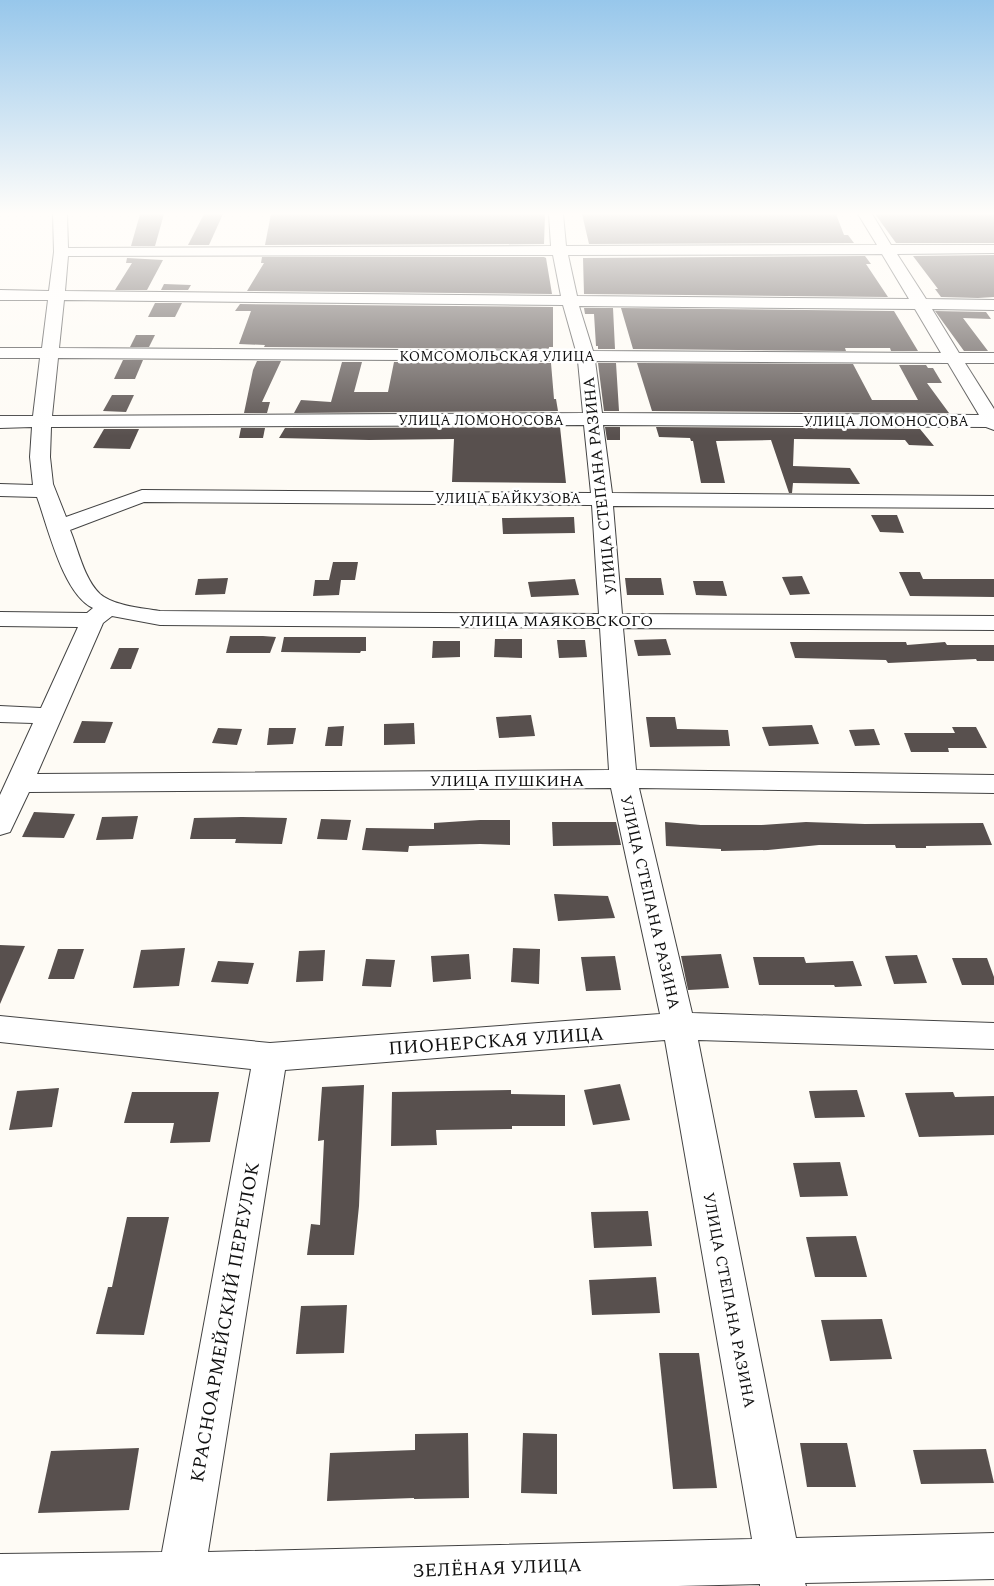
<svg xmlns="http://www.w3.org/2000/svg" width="994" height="1586" font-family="Spectral,serif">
	<rect width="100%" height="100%" fill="#fefbf5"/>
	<g fill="#58504e">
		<path d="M 140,214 L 164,214 L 155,246 L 131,246 Z"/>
		<path d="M 204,214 L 223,214 L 209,245 L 188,245 Z"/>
		<path d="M 271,214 L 545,214 L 544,244 L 265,245 Z"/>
		<path d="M 582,214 L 836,214 L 844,235 L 848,235 L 854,243 L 589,244 Z"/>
		<path d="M 875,214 L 994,214 L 994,243 L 896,243 Z"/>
		<path d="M 994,255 L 994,297 L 978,298 L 941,297 L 935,289 L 938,289 L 913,256 Z"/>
		<path d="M 865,256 L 871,264 L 866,264 L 888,297 L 584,294 L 583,258 Z"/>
		<path d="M 262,257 L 544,257 L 546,258 L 552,294 L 247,291 L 264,263 L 261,263 Z"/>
		<path d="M 127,258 L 163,260 L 147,290 L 115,290 L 132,263 L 126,263 Z"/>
		<path d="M 164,284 L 191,285 L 188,290 L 161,290 Z"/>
		<path d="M 155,303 L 182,303 L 175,317 L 148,317 Z"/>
		<path d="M 240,304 L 553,307 L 553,347 L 549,347 L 549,349 L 264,347 L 265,345 L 239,344 L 251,311 L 235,311 Z"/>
		<path d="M 584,308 L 613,308 L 615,349 L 598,349 L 598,346 L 596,346 L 594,314 L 585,314 Z"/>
		<path d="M 621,308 L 894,311 L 918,351 L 891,351 L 890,348 L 845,348 L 846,351 L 633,349 Z"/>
		<path d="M 935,311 L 986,312 L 991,319 L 963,318 L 988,351 L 964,351 Z"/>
		<path d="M 136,335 L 155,335 L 149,347 L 130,347 Z"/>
		<path d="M 123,360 L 143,360 L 135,379 L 114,379 Z"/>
		<path d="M 257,361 L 281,361 L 262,402 L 270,402 L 267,413 L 244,413 L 253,370 Z"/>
		<path d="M 342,362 L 362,362 L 354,392 L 388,392 L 394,362 L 551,363 L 554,399 L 556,399 L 558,411 L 294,413 L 301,400 L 331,402 Z"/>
		<path d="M 598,363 L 616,363 L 619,411 L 604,411 Z"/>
		<path d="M 637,363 L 853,364 L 872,400 L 918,400 L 899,365 L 926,365 L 928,368 L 933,368 L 942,383 L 927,383 L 949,413 L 652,411 Z"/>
		<path d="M 112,395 L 134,395 L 126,412 L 103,411 Z"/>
		<path d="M 560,427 L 566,483 L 452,482 L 454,439 L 369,440 L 279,438 L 285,428 Z"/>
		<path d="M 605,427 L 620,427 L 620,440 L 607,440 Z"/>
		<path d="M 656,427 L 920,429 L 934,446 L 909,445 L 905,440 L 794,439 L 793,466 L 850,468 L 860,484 L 793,483 L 792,493 L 789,493 L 771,440 L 716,441 L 725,483 L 701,483 L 693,441 L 691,441 L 690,438 L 659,437 Z"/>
		<path d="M 241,428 L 265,428 L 263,438 L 239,438 Z"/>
		<path d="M 104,429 L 139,429 L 130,449 L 93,448 Z"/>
		<path d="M 871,515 L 897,515 L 904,533 L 880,532 Z"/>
		<path d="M 574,517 L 575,533 L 503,534 L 502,518 Z"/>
		<path d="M 333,562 L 358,562 L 355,580 L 341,580 L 339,595 L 313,596 L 315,580 L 329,580 Z"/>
		<path d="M 899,572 L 920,572 L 923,579 L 994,579 L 994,597 L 910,596 Z"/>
		<path d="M 802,576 L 810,594 L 790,595 L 782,577 Z"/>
		<path d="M 228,578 L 225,594 L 195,595 L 198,579 Z"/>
		<path d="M 625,578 L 661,578 L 664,595 L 627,595 Z"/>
		<path d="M 575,579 L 579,595 L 531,597 L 528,582 Z"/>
		<path d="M 693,581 L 723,581 L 727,596 L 696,595 Z"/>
		<path d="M 230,636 L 263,636 L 276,637 L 270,653 L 226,653 Z"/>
		<path d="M 284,637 L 366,637 L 366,651 L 361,651 L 360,653 L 281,652 Z"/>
		<path d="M 495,639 L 522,639 L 522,658 L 494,657 Z"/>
		<path d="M 666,639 L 671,655 L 638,656 L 634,640 Z"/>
		<path d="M 557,640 L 585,640 L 587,657 L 559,658 Z"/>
		<path d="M 433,641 L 460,641 L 460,657 L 432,658 Z"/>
		<path d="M 790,642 L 906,642 L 907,645 L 945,642 L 947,645 L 994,645 L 994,661 L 977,661 L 976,659 L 888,663 L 886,660 L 795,658 Z"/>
		<path d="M 119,648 L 139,648 L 131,669 L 110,669 Z"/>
		<path d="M 531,715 L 535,736 L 499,738 L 496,717 Z"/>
		<path d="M 646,717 L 675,717 L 677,729 L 728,730 L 730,746 L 650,747 Z"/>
		<path d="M 82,721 L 113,722 L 105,743 L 73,743 Z"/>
		<path d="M 414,723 L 415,744 L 384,745 L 384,724 Z"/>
		<path d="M 812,725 L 819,744 L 769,746 L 762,727 Z"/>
		<path d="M 344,726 L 342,746 L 325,746 L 328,727 Z"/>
		<path d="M 952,727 L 976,727 L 987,748 L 948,748 L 949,752 L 911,752 L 904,733 L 955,733 Z"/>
		<path d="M 218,728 L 242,729 L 237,745 L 212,743 Z"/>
		<path d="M 269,728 L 296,728 L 293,744 L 267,745 Z"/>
		<path d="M 874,729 L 880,745 L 855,746 L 849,730 Z"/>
		<path d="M 34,812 L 75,814 L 64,838 L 22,837 Z"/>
		<path d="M 138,816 L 133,839 L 96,840 L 102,817 Z"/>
		<path d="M 242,817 L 287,818 L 282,844 L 235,843 L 236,839 L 190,839 L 194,818 Z"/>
		<path d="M 321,819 L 351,820 L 347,840 L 317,839 Z"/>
		<path d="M 480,820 L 510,820 L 510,845 L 480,844 L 409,846 L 408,852 L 362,850 L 366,828 L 434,829 L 434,823 Z"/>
		<path d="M 552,822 L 616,822 L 621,845 L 553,846 Z"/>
		<path d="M 665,822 L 701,825 L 762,825 L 806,822 L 865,824 L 983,823 L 992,845 L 926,846 L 926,848 L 896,848 L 895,845 L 819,845 L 768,850 L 721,851 L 721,849 L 666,846 Z"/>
		<path d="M 554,894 L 608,896 L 615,918 L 558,921 Z"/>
		<path d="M 0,945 L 25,946 L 0,1004 Z"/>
		<path d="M 185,948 L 179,986 L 133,988 L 141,950 Z"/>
		<path d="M 513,948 L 540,949 L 539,984 L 511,982 Z"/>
		<path d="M 58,949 L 84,949 L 74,979 L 48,979 Z"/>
		<path d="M 325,950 L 323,981 L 296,982 L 299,951 Z"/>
		<path d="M 469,954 L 471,979 L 433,982 L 431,956 Z"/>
		<path d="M 721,954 L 729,988 L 688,990 L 681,956 Z"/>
		<path d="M 917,955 L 927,983 L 894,984 L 885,956 Z"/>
		<path d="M 615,956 L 621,990 L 586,991 L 581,957 Z"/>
		<path d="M 753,957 L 804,957 L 806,963 L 853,961 L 862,986 L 835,987 L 834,985 L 759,985 Z"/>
		<path d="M 952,958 L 987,958 L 994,977 L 994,985 L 962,985 Z"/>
		<path d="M 366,959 L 395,960 L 391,987 L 362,986 Z"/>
		<path d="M 218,961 L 254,963 L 248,984 L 211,982 Z"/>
		<path d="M 620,1084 L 630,1120 L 593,1125 L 584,1090 Z"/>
		<path d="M 364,1085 L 359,1206 L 354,1255 L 307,1255 L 311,1224 L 320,1225 L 324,1140 L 318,1141 L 322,1087 Z"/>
		<path d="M 59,1088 L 52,1127 L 9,1130 L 17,1091 Z"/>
		<path d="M 511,1090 L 511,1094 L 565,1095 L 565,1126 L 512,1126 L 512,1129 L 436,1130 L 437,1145 L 391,1146 L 392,1092 Z"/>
		<path d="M 857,1090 L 865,1117 L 815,1118 L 809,1091 Z"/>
		<path d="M 132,1092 L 219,1092 L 210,1142 L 170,1143 L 174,1123 L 124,1123 Z"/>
		<path d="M 953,1092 L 955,1097 L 994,1096 L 994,1135 L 919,1137 L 905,1093 Z"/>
		<path d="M 840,1162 L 848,1196 L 800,1197 L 793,1163 Z"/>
		<path d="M 648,1211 L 652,1246 L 594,1248 L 591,1212 Z"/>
		<path d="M 127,1217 L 169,1217 L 144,1335 L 96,1334 L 108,1287 L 112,1287 Z"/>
		<path d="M 856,1236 L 867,1277 L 815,1277 L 806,1237 Z"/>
		<path d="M 656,1277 L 660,1313 L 592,1315 L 589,1280 Z"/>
		<path d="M 347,1305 L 344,1353 L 296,1354 L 301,1306 Z"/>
		<path d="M 882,1319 L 892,1359 L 830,1361 L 821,1320 Z"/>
		<path d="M 659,1353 L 699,1353 L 717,1488 L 673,1489 Z"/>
		<path d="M 468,1433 L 469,1498 L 414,1499 L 414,1498 L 327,1501 L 330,1453 L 415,1450 L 415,1434 Z"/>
		<path d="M 523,1433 L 557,1434 L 557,1494 L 521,1493 Z"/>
		<path d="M 800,1443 L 847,1443 L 856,1487 L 807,1487 Z"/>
		<path d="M 139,1448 L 129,1510 L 38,1513 L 51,1451 Z"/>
		<path d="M 986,1449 L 994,1483 L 921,1484 L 913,1450 Z"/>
	</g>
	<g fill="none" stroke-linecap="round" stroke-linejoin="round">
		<g stroke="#434343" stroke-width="2">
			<path id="minor" d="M 53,214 L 67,214 L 68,248 L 551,246 L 549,214 L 563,214 L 566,246 L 877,245 L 858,214 L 872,214 L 891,245 L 994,245 L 994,253 L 897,254 L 926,299 L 994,300 L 994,310 L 932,309 L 959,353 L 994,353 L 994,363 L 965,363 L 994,409 L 994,430 L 986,427 L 603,425 L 612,493 L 994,496 L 994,508 L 613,506 L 622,614 L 994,616 L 994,630 L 623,628 L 636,770 L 994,775 L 994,793 L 639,788 L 692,1013 L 994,1023 L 994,1049 L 698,1040 L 796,1538 L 994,1533 L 994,1579 L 805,1583 L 806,1586 L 760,1586 L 760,1584 L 678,1586 L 0,1586 L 0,1554 L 162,1552 L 251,1069 L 0,1042 L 0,1016 L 270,1043 L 660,1014 L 611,788 L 29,792 L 10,832 L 0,835 L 0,795 L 33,723 L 0,722 L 0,706 L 41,708 L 78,627 L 0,626 L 0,612 L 87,613 L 93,608 C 63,594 48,527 37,497 L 0,496 L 0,484 L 33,485 L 30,457 L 32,427 L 0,428 L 0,416 L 33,416 L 40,358 L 0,358 L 0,348 L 42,348 L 48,300 L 0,300 L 0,290 L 49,291 L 54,252 ZM 882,254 L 909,299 L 577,296 L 568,255 ZM 553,255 L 561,296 L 65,291 L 68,256 ZM 64,300 L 563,305 L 576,351 L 59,348 ZM 579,306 L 915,309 L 941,353 L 593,351 ZM 58,358 L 578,361 L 583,413 L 52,416 ZM 595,361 L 948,363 L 979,415 L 602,413 ZM 584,425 L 591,493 L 142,490 L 66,517 L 53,484 L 50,457 L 51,427 ZM 144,502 L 592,505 L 599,614 L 160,611 C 142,608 114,606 100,594 C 84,579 78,549 70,530 ZM 112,616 L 160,625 L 600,628 L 609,770 L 37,774 L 103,623 ZM 665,1040 L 752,1539 L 208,1552 L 285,1070 Z"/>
		</g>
		<use href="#minor" fill="#fff" fill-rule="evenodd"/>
	</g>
	<linearGradient id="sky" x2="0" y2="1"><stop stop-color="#97c7eb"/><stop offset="0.49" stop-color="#fffdfa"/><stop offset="1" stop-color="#fffdfa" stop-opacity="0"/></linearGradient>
	<rect width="994" height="436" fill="url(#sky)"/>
	<g text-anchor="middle" stroke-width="5" stroke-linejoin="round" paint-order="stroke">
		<g font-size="14" fill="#101010" stroke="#fff">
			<text x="497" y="361">КОМСОМОЛЬСКАЯ УЛИЦА</text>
			<text x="481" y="425">УЛИЦА ЛОМОНОСОВА</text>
			<text x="886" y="426">УЛИЦА ЛОМОНОСОВА</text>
			<text x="508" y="503">УЛИЦА БАЙКУЗОВА</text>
		</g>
		<g font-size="16" fill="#101010" stroke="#fff">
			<text transform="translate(599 486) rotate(-96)" y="6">УЛИЦА СТЕПАНА РАЗИНА</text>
			<text x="556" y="626">УЛИЦА МАЯКОВСКОГО</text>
			<text x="507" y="786">УЛИЦА ПУШКИНА</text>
			<text transform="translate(651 902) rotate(77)" y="6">УЛИЦА СТЕПАНА РАЗИНА</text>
			<text transform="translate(730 1300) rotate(79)" y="6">УЛИЦА СТЕПАНА РАЗИНА</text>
		</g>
		<g font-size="19" fill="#101010" stroke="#fff">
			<text transform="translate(496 1040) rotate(-4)" y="7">ПИОНЕРСКАЯ УЛИЦА</text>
			<text transform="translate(224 1322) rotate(-80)" y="7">КРАСНОАРМЕЙСКИЙ ПЕРЕУЛОК</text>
			<text transform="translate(497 1567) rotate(-2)" y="7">ЗЕЛЁНАЯ УЛИЦА</text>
		</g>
	</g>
</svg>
